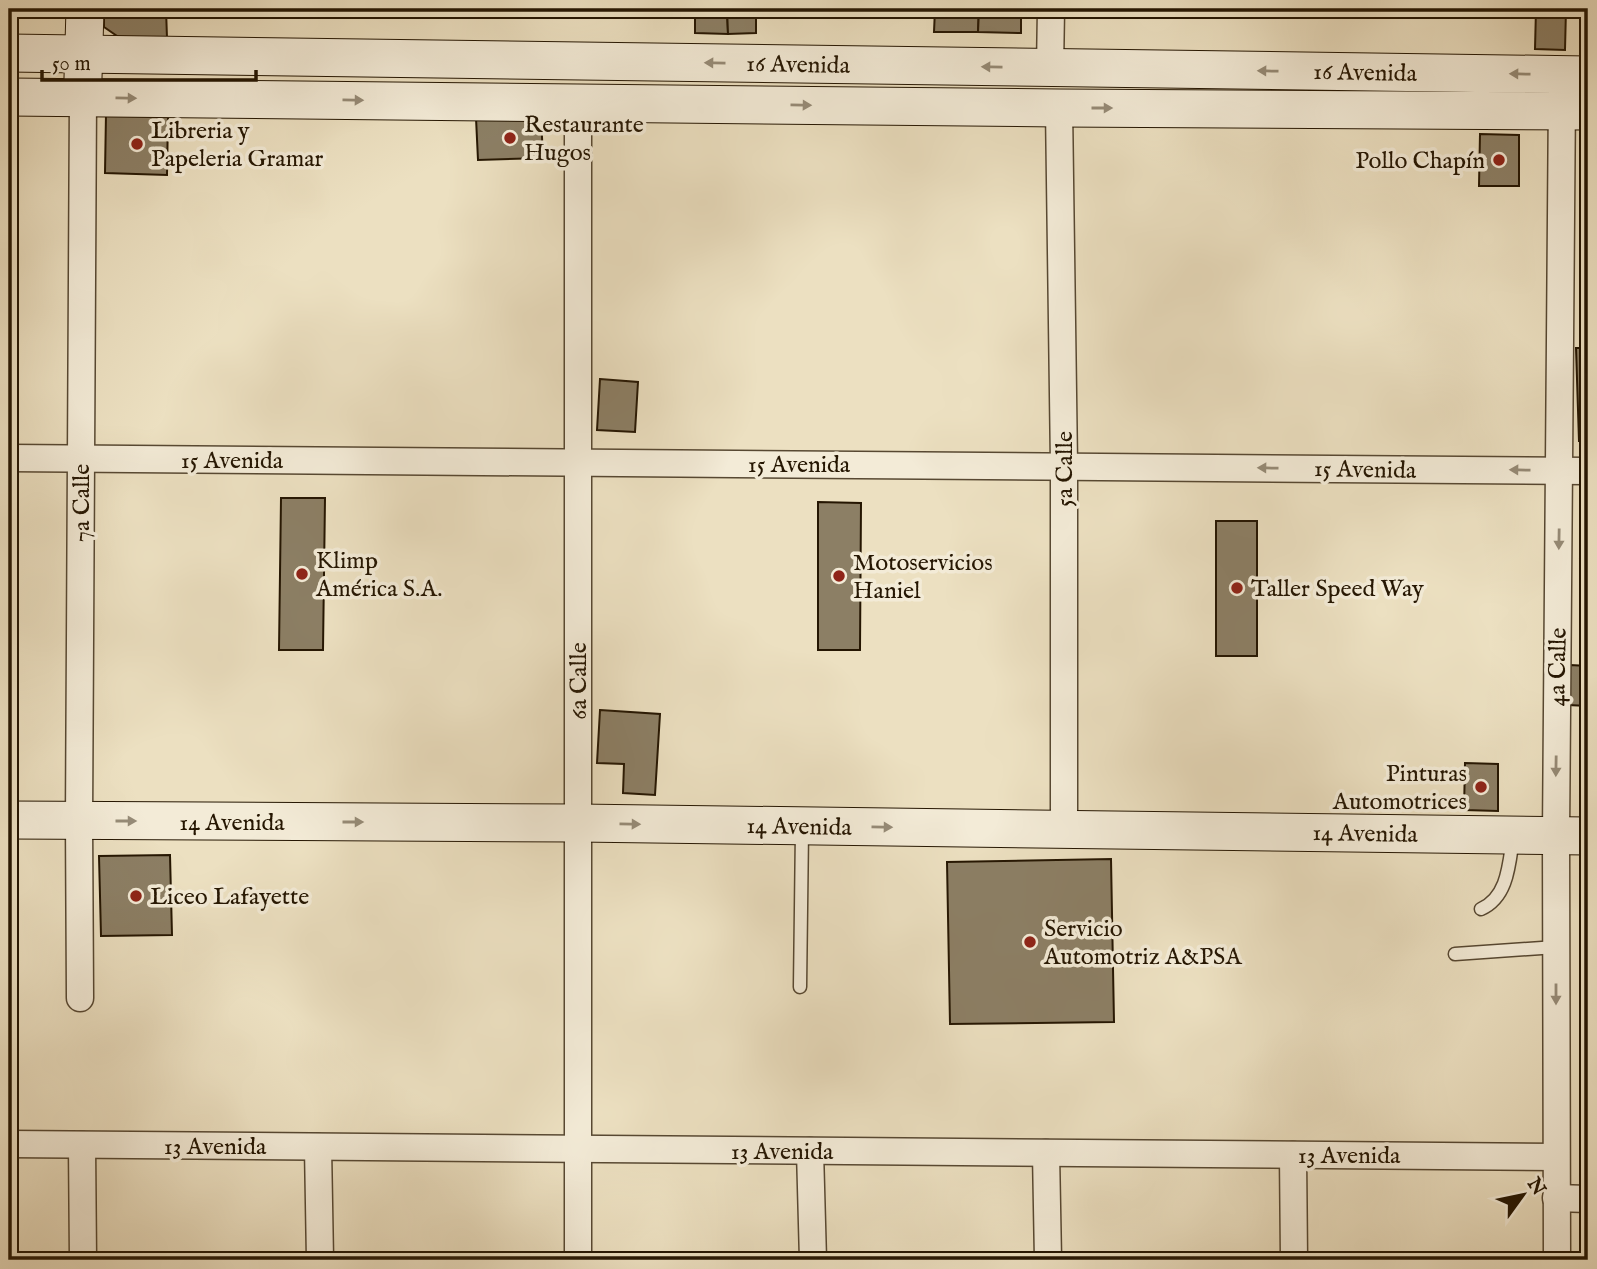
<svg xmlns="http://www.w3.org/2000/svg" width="1597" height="1269" font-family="'IM FELL English',serif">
	<rect width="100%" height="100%" fill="#ece0c1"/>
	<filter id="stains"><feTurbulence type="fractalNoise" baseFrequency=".00286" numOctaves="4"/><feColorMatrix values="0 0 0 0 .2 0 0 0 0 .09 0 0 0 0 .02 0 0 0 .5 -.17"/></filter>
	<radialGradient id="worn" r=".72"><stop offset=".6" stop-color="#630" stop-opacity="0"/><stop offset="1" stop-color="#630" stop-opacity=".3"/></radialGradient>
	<g fill="#8c7f65" stroke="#251602" stroke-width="2">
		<path d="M 104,9 L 166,9 L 167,38 L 120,38 L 104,27 Z"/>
		<path d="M 695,9 L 727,9 L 728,34 L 695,33 Z"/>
		<path d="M 727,9 L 756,9 L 756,33 L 728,34 Z"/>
		<path d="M 935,9 L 979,9 L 978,32 L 934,32 Z"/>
		<path d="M 979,9 L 1021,9 L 1021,33 L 978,32 Z"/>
		<path d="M 1536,9 L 1566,9 L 1565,50 L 1535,49 Z"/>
		<path d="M 106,114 L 168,116 L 167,175 L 105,173 Z"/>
		<path d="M 541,116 L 543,158 L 478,160 L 476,118 Z"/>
		<path d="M 1480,134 L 1519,135 L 1519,186 L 1479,186 Z"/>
		<path d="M 1576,348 L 1588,348 L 1588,441 L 1579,441 Z"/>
		<path d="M 600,379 L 638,382 L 635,432 L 597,430 Z"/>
		<path d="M 281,498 L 325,498 L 323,650 L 279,650 Z"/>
		<path d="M 818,502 L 861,503 L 860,650 L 818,650 Z"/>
		<path d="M 1582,505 L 1588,505 L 1588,559 L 1580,558 Z"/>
		<rect x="1216" y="521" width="41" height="135"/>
		<path d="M 1570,665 L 1588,666 L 1588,706 L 1568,705 Z"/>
		<path d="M 600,710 L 660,714 L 655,795 L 623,793 L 624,764 L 597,763 Z"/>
		<path d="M 1465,763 L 1498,764 L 1498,811 L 1464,810 Z"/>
		<path d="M 170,855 L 172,935 L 101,936 L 99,856 Z"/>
		<path d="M 1111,859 L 1114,1022 L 950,1024 L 947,862 Z"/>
	</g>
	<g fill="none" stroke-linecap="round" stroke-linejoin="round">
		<g stroke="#574832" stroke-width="15">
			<g id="lane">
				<path d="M 1481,909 C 1508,897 1509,864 1513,838"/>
				<path d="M 1455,954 L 1556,947"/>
				<path d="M 800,987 L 802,830"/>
			</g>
		</g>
		<g stroke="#574832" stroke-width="29">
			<g id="street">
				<path d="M 1050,68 L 1051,9"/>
				<path d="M 578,102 L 578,1260"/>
				<path d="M 1059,108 L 1064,465 L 1064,830"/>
				<path d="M 9,458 L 1588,471"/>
				<path d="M 80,998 L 79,821 L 83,97"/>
				<path d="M 9,1144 L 1556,1157"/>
				<path d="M 82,1145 L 83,1260"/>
				<path d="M 318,1147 L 320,1260"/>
				<path d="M 810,1151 L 813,1260"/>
				<path d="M 1046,1153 L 1048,1260"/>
				<path d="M 1293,1155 L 1294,1260"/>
				<path d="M 1556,1198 L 1588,1199"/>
				<path d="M 1557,1260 L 1556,835 L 1562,93"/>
			</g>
		</g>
		<g stroke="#251602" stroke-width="39">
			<g id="secondary">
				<path d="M 9,53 L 1588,75"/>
				<path d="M 83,78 L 85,9"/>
				<path d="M 9,97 L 1059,108 L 1588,111"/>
				<path d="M 9,820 L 578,823 L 1588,836"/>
			</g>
		</g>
		<use href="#lane" stroke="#f3ebd7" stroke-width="12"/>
		<use href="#street" stroke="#f3ebd7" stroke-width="26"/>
		<use href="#secondary" stroke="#f3ebd7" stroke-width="37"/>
	</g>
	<defs><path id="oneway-solid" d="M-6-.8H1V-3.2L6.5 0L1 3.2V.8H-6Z" transform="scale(1.75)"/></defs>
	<g fill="#968b77">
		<use href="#oneway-solid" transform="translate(715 63) rotate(-179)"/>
		<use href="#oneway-solid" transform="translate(992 67) rotate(-179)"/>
		<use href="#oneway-solid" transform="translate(1268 71) rotate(-179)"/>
		<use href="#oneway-solid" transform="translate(1520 74) rotate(-179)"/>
		<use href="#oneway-solid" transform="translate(126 98) rotate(1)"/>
		<use href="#oneway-solid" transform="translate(353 100) rotate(1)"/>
		<use href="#oneway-solid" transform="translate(801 105) rotate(1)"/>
		<use href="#oneway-solid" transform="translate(1102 108)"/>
		<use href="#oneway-solid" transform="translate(1268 468) rotate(-179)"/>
		<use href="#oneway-solid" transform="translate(1520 470) rotate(-179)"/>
		<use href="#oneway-solid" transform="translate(1559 539) rotate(91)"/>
		<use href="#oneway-solid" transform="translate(1556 766) rotate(91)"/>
		<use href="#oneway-solid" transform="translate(126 821)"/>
		<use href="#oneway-solid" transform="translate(353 822)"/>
		<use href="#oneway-solid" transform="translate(630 824) rotate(1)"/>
		<use href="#oneway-solid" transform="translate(882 827) rotate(1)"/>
		<use href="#oneway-solid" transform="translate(1556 994) rotate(90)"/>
	</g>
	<g fill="#8f2418" stroke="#f3ebd7" stroke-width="2.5">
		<circle cx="510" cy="138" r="7"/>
		<circle cx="137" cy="144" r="7"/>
		<circle cx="1499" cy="160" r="7"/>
		<circle cx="302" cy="574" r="7"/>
		<circle cx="839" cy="576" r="7"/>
		<circle cx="1237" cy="588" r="7"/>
		<circle cx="1481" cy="787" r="7"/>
		<circle cx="136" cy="896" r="7"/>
		<circle cx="1030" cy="942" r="7"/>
	</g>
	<g text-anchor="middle" stroke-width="7" stroke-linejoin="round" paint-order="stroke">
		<g font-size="24" fill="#251602" stroke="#f3ebd7">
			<text transform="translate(798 64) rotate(1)" y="8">16 Avenida</text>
			<text transform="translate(1365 72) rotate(1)" y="8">16 Avenida</text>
			<text x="232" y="468">15 Avenida</text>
			<text x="799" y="472">15 Avenida</text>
			<text transform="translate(1064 469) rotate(-90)" y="8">5a Calle</text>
			<text transform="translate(1365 469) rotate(1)" y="8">15 Avenida</text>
			<text transform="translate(81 503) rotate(-90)" y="8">7a Calle</text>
			<text transform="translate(1557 667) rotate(-89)" y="8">4a Calle</text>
			<text transform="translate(578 681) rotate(-90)" y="8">6a Calle</text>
			<text x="232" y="830">14 Avenida</text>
			<text transform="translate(799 826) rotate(1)" y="8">14 Avenida</text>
			<text transform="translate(1365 833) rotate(1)" y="8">14 Avenida</text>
			<text x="215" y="1154">13 Avenida</text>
			<text x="782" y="1159">13 Avenida</text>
			<text x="1349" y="1163">13 Avenida</text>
		</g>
		<g font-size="24" fill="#251602" stroke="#f3ebd7" text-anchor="start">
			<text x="524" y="132">Restaurante<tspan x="524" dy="28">Hugos</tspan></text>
			<text x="151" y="138">Libreria y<tspan x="151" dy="28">Papeleria Gramar</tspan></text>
			<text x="1485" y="168" text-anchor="end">Pollo Chapín</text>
			<text x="316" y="568">Klimp<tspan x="316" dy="28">América S.A.</tspan></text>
			<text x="853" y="570">Motoservicios<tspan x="853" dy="28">Haniel</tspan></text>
			<text x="1251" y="596">Taller Speed Way</text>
			<text x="1467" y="781" text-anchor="end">Pinturas<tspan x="1467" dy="28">Automotrices</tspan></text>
			<text x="150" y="904">Liceo Lafayette</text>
			<text x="1044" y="936">Servicio<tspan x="1044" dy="28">Automotriz A&amp;PSA</tspan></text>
		</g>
	</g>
	<rect width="1597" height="1269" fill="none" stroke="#ece0c1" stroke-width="35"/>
	<rect x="10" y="10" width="1576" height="1248" fill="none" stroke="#251602" stroke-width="3.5"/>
	<rect x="18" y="18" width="1562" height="1234" fill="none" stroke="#251602" stroke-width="2"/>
	<g transform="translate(1523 1195) rotate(57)" stroke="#f3ebd7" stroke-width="5" paint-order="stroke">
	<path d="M0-5L12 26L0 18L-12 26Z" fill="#251602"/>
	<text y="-10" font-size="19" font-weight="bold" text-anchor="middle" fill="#251602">N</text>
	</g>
	<path d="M42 70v10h214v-10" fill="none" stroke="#251602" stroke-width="3.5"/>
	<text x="52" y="70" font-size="21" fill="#251602" stroke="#f3ebd7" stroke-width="5" paint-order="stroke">50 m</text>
	<rect width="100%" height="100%" filter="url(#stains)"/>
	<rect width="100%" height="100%" fill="url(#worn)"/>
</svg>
